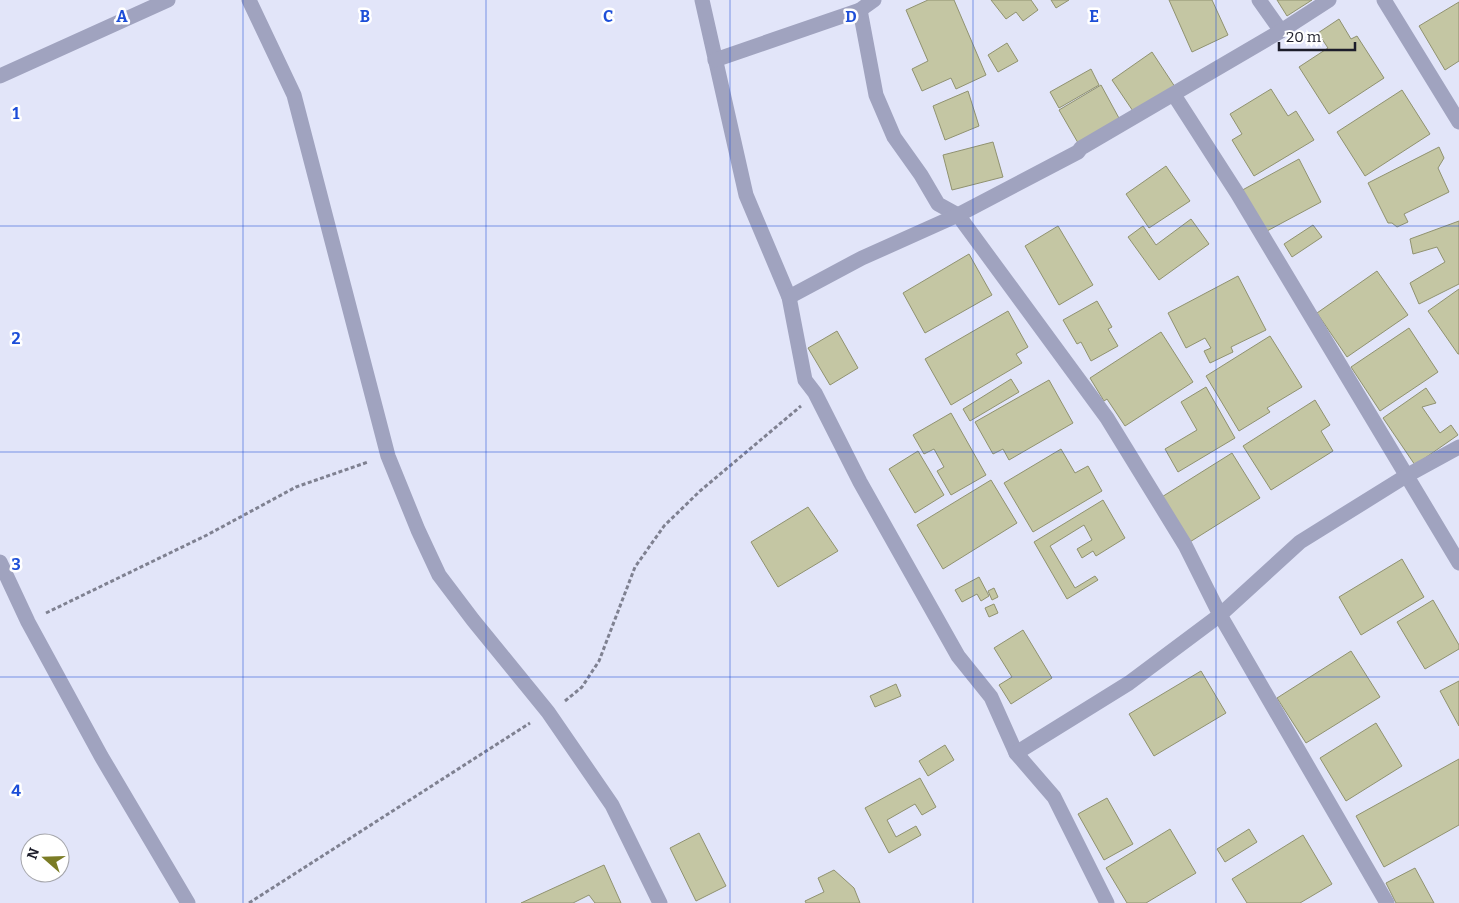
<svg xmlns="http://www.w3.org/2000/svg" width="1459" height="903" font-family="Bitter,serif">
	<rect width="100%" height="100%" fill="#e2e5f9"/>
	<g fill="#c4c6a3" stroke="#909270">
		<path d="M 928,0 L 954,0 L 986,75 L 956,89 L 951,78 L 922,91 L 912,69 L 928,61 L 906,10 Z"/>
		<path d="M 991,0 L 1031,0 L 1038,10 L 1023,21 L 1016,12 L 1006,19 Z"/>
		<path d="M 1051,0 L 1069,0 L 1056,8 Z"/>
		<path d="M 1169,0 L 1212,0 L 1228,35 L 1192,52 Z"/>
		<path d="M 1277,0 L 1312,0 L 1287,16 Z"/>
		<path d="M 1459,2 L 1459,61 L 1445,70 L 1419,26 Z"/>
		<path d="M 1339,19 L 1351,39 L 1357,36 L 1384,78 L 1329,114 L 1299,67 L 1328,48 L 1318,33 Z"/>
		<path d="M 1007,43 L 1018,61 L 998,72 L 988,55 Z"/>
		<path d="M 1152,52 L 1177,90 L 1137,117 L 1112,80 Z"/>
		<path d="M 1091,69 L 1099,85 L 1059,108 L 1050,92 Z"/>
		<path d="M 1101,85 L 1120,120 L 1081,148 L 1059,110 Z"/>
		<path d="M 1271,89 L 1288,116 L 1296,111 L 1314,140 L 1254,176 L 1232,140 L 1242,134 L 1230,114 Z"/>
		<path d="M 1402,90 L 1430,134 L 1365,176 L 1337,132 Z"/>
		<path d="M 968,91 L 979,126 L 945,140 L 933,106 Z"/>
		<path d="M 993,142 L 1003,177 L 952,190 L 943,155 Z"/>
		<path d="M 1439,147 L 1444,158 L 1438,168 L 1449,192 L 1404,214 L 1408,222 L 1397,227 L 1392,223 L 1388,223 L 1368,183 Z"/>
		<path d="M 1299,159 L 1321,202 L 1267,231 L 1237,193 Z"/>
		<path d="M 1166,166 L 1190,201 L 1149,228 L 1126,194 Z"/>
		<path d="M 1191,219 L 1209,244 L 1159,280 L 1128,237 L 1143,226 L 1156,245 Z"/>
		<path d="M 1459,221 L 1459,284 L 1419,304 L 1410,283 L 1445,262 L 1437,247 L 1413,254 L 1410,239 Z"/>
		<path d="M 1313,225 L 1322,237 L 1292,257 L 1284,244 Z"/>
		<path d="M 1058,226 L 1093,285 L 1059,305 L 1025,246 Z"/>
		<path d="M 969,254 L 992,295 L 925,333 L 903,293 Z"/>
		<path d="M 1377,271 L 1408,315 L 1347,357 L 1317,313 Z"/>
		<path d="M 1238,276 L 1266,330 L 1231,347 L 1233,352 L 1210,363 L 1204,351 L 1211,348 L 1205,338 L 1186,348 L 1168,313 Z"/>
		<path d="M 1459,289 L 1459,354 L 1458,354 L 1428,311 Z"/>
		<path d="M 1097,301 L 1112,327 L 1108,329 L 1118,346 L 1091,361 L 1081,342 L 1077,344 L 1063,320 Z"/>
		<path d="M 1008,311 L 1028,347 L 1016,354 L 1022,363 L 951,405 L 925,359 Z"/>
		<path d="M 1409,328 L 1438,372 L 1380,411 L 1351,367 Z"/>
		<path d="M 837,331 L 858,368 L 830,385 L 808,348 Z"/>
		<path d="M 1161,332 L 1193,382 L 1125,426 L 1107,399 L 1104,401 L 1090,378 Z"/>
		<path d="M 1270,336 L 1302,387 L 1267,408 L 1270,412 L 1239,431 L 1206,376 Z"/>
		<path d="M 1011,379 L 1019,392 L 970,421 L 963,409 Z"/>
		<path d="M 1049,380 L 1073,423 L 1009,460 L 1003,449 L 993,454 L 975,422 Z"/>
		<path d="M 1206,387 L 1235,438 L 1178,472 L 1165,449 L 1197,430 L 1181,402 Z"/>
		<path d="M 1426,388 L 1436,403 L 1422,407 L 1440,433 L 1451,425 L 1458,435 L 1415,465 L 1383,418 Z"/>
		<path d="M 1315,400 L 1330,425 L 1321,431 L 1333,451 L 1271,490 L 1243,446 Z"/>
		<path d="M 951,413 L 986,475 L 951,495 L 937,471 L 944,467 L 934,449 L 924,454 L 913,435 Z"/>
		<path d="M 1061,449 L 1075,473 L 1088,466 L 1102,491 L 1033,532 L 1004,483 Z"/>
		<path d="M 918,451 L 944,495 L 915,513 L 889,469 Z"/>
		<path d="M 1232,453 L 1260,498 L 1185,545 L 1157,500 Z"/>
		<path d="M 991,480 L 1017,523 L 943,569 L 917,525 Z"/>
		<path d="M 1103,500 L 1125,538 L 1096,556 L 1093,551 L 1082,558 L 1077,549 L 1092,540 L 1084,525 L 1050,546 L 1075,588 L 1095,576 L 1098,580 L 1067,599 L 1034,542 Z"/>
		<path d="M 808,507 L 838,551 L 778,587 L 751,542 Z"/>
		<path d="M 1402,559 L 1424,597 L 1361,635 L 1339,597 Z"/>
		<path d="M 979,577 L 989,596 L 981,601 L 977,594 L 962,602 L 955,590 Z"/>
		<path d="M 994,588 L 998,597 L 992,600 L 988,591 Z"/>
		<path d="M 1433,600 L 1459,645 L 1459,649 L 1425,669 L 1397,622 Z"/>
		<path d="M 994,604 L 998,613 L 989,617 L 985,608 Z"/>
		<path d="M 1023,630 L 1052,678 L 1011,704 L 999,685 L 1012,677 L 994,648 Z"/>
		<path d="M 1351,651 L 1380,697 L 1306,743 L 1277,698 Z"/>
		<path d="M 1201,671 L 1226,713 L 1154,756 L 1129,714 Z"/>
		<path d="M 1459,681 L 1459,726 L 1440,691 Z"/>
		<path d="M 896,684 L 901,696 L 875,707 L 870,696 Z"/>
		<path d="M 1376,723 L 1402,766 L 1346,801 L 1320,758 Z"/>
		<path d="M 945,745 L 954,760 L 928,776 L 919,761 Z"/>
		<path d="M 1459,759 L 1459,825 L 1384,867 L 1356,816 Z"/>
		<path d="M 920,778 L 936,807 L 922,815 L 915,804 L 887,820 L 896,837 L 916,826 L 921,835 L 889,853 L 865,808 Z"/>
		<path d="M 1107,798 L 1133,844 L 1104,860 L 1078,814 Z"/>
		<path d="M 1170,829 L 1196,873 L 1146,903 L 1127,903 L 1106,868 Z"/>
		<path d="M 1249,829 L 1257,842 L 1225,862 L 1217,849 Z"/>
		<path d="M 699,833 L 726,886 L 696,901 L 670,848 Z"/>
		<path d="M 1303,835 L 1332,884 L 1300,903 L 1247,903 L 1232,879 Z"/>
		<path d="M 604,865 L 621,903 L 595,903 L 589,895 L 573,903 L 521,903 Z"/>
		<path d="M 1415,868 L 1434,903 L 1396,903 L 1386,883 Z"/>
		<path d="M 834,870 L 854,888 L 860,903 L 806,903 L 805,901 L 824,892 L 818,878 Z"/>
	</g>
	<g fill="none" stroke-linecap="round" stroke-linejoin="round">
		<g stroke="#7f8191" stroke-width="3" stroke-dasharray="4 2.5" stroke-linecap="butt">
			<path d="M 46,613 L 207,535 L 296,487 L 368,462"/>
			<path d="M 565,701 L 582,687 L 599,661 L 635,567 L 664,526 L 700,491 L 801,406"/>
			<path d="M 249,903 L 530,723"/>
		</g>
		<g stroke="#a0a3bf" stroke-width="15">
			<path d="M 249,0 L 294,95 L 388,456 L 418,530 L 439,575 L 473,620 L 548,712 L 612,805 L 660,903"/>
			<path d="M 702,0 L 746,195 L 789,297 L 805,380 L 815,393 L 860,482 L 958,656 L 991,697 L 1016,753 L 1054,797 L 1107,903"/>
			<path d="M 1259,0 L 1281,31"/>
			<path d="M 1384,0 L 1459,122"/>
			<path d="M 860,10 L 876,95 L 894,137 L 921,175 L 938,204 L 958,215 L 1107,418 L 1185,545 L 1220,615 L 1387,903"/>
			<path d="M 715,60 L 860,10 L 874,0"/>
			<path d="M 0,76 L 168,0"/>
			<path d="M 1174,95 L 1237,193 L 1459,563"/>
			<path d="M 789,297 L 862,258 L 958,215 L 1078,152 L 1081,148 L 1281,31 L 1329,0"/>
			<path d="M 0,562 L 28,622 L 101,756 L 188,903"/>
			<path d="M 1016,753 L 1129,683 L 1220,615 L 1300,542 L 1406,476 L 1459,447"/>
		</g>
	</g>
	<path fill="none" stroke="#1d4ed8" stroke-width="1" stroke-opacity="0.55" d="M 243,0 L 243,903M 486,0 L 486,903M 730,0 L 730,903M 973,0 L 973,903M 1216,0 L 1216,903M 0,226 L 1459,226M 0,452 L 1459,452M 0,677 L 1459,677"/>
	<g font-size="16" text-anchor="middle" font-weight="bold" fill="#1d4ed8" stroke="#fff" stroke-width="5" stroke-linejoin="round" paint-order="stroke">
		<text x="122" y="22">A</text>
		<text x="365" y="22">B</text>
		<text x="608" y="22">C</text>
		<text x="851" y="22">D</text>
		<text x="1094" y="22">E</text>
		<text x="16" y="119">1</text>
		<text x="16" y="344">2</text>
		<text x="16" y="570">3</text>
		<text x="16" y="796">4</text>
	</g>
	<g transform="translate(45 858) rotate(290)"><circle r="24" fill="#ffffff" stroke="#a4a5aa"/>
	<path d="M0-4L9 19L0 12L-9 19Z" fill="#7b7c25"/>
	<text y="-8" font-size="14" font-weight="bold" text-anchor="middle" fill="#1c1d2a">N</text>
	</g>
	<path d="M1279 42v8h76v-8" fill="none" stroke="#1c1d2a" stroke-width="2.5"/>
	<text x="1286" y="42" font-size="15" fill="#1c1d2a" stroke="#ffffff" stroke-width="4" paint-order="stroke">20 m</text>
</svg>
